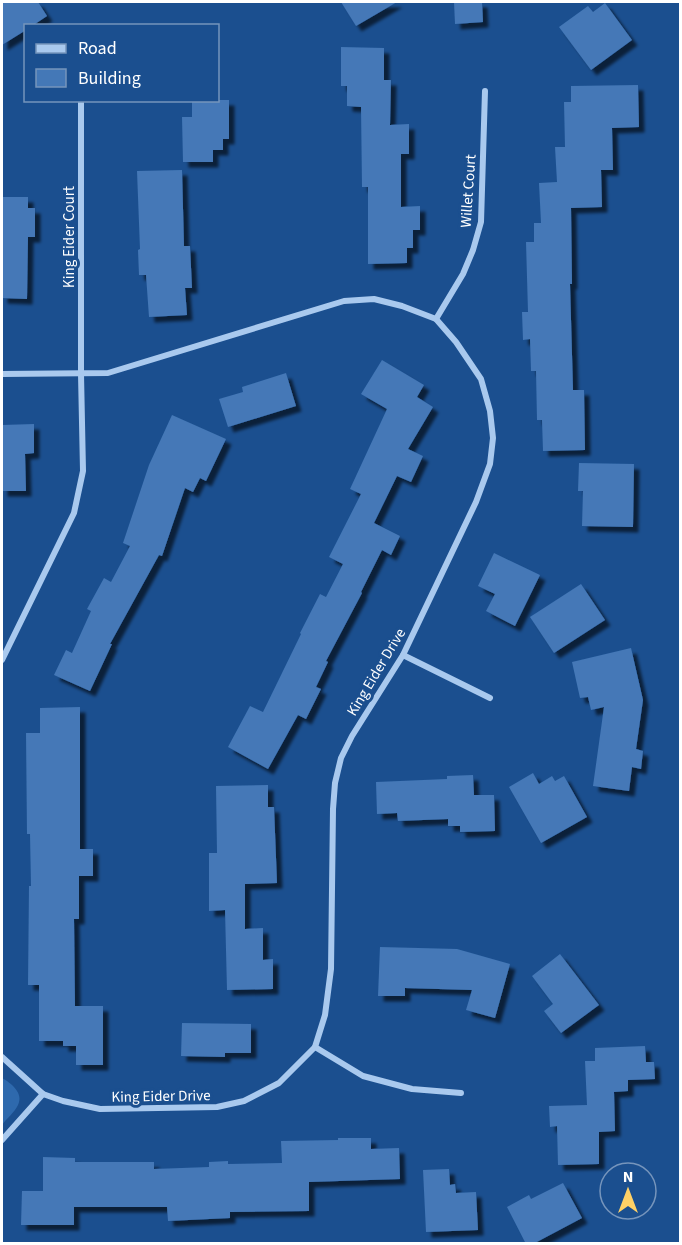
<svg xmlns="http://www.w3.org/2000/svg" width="682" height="1245" font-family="'Source Sans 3',sans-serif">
	<defs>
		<filter id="shadow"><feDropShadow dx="5.5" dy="5.5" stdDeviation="1.5" flood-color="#0009"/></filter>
	</defs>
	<rect width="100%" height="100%" fill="#1b4f8f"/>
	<path fill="#2e69ad" d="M 2,1078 C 11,1083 24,1093 18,1105 C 15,1112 6,1119 2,1125 Z"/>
	<g fill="#4478b7" filter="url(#shadow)">
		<path d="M 2,2 L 38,2 L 47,16 L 32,26 L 26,26 L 26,30 L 2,45 Z"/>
		<path d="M 341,2 L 397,2 L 356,26 Z"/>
		<path d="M 454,2 L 482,2 L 483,22 L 455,24 Z"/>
		<path d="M 605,3 L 632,40 L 591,70 L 559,27 L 588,6 L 593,12 Z"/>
		<path d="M 341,47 L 384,48 L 384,80 L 391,80 L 390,125 L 409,124 L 409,154 L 401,154 L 401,207 L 420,206 L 420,230 L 413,230 L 413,248 L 407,248 L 407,263 L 368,264 L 368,187 L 362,187 L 361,107 L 347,106 L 347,86 L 341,86 Z"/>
		<path d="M 638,85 L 639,127 L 612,128 L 613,170 L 601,170 L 602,207 L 571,208 L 572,284 L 570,284 L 573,390 L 584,390 L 585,450 L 543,451 L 542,420 L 537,420 L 536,371 L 531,371 L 530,339 L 523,340 L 522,312 L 528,312 L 526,242 L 534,242 L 534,223 L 541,223 L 539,183 L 557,182 L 555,147 L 565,147 L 564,102 L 571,102 L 571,86 Z"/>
		<path d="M 192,100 L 229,100 L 229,139 L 223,139 L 223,150 L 213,150 L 213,162 L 183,162 L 182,117 L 192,117 Z"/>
		<path d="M 182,170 L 184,246 L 190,246 L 192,288 L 185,288 L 187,315 L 149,317 L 146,275 L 139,275 L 138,250 L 140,249 L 137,171 Z"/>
		<path d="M 2,197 L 28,197 L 28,208 L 35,208 L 35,237 L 28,237 L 27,299 L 2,298 Z"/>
		<path d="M 382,360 L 424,385 L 417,397 L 433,407 L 408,449 L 423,456 L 411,482 L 397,476 L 374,523 L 400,536 L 391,555 L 382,550 L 361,592 L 362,593 L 326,661 L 328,662 L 316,687 L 321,689 L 306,719 L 298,715 L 268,769 L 228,747 L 250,706 L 263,712 L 301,634 L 300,633 L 320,594 L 326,597 L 343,564 L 329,557 L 361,494 L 350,489 L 387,409 L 361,394 Z"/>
		<path d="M 286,373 L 296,406 L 228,427 L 219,399 L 243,392 L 242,387 Z"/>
		<path d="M 172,415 L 226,439 L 206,481 L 200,478 L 193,492 L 185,488 L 162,556 L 159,555 L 110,644 L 112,644 L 90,691 L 54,675 L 66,650 L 72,653 L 91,611 L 87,609 L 104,578 L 111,582 L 130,546 L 123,543 L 149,465 Z"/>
		<path d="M 34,424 L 34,453 L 25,454 L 26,491 L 2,491 L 2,425 Z"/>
		<path d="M 579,463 L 634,464 L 633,527 L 582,526 L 583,491 L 578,491 Z"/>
		<path d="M 494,553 L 540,575 L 515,626 L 486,611 L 495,594 L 478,586 Z"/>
		<path d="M 581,584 L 605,620 L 554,653 L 530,617 Z"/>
		<path d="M 631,648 L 643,700 L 636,749 L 643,751 L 641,769 L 632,767 L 629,791 L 593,786 L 604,707 L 591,710 L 588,697 L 580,698 L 572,662 Z"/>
		<path d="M 80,707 L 80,849 L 93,849 L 93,876 L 79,876 L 79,919 L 74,919 L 75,1006 L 103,1006 L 103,1065 L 76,1065 L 76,1046 L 63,1046 L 63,1041 L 39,1041 L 39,985 L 28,985 L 29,886 L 31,886 L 30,834 L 27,834 L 26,733 L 40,733 L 40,708 Z"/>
		<path d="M 533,773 L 539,784 L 552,776 L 555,781 L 564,776 L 587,817 L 541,843 L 509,787 Z"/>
		<path d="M 473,775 L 474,795 L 494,795 L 495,831 L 460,832 L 460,826 L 448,826 L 448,819 L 398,821 L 397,813 L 377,814 L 376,782 L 447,779 L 447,776 Z"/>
		<path d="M 268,785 L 268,807 L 274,807 L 277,883 L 245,884 L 245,929 L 263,928 L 263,960 L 273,959 L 273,989 L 227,990 L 225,910 L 209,911 L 209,853 L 217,853 L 216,786 Z"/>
		<path d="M 380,947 L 457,949 L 510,964 L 495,1018 L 466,1010 L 472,990 L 405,988 L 405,996 L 378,996 Z"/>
		<path d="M 560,954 L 599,1005 L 561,1033 L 544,1011 L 553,1004 L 532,976 Z"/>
		<path d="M 182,1023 L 251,1024 L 251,1053 L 225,1053 L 225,1057 L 181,1056 Z"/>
		<path d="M 645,1046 L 646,1062 L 654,1062 L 655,1079 L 628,1080 L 628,1091 L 614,1092 L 615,1131 L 599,1132 L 599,1164 L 558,1165 L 557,1126 L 550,1127 L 549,1106 L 587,1105 L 585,1061 L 595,1061 L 595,1048 Z"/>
		<path d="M 338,1138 L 371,1138 L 371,1149 L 399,1148 L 400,1179 L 309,1182 L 309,1211 L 230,1212 L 230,1218 L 168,1221 L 167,1207 L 74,1207 L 74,1225 L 21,1225 L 22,1191 L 43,1191 L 43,1157 L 75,1158 L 75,1162 L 154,1162 L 154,1169 L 209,1167 L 209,1162 L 228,1161 L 228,1164 L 282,1163 L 281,1141 L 338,1140 Z"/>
		<path d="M 449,1169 L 450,1185 L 455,1184 L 456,1193 L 476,1192 L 478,1230 L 426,1232 L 423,1170 Z"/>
		<path d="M 563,1183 L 582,1218 L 533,1244 L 526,1244 L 507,1207 L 529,1195 L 531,1199 Z"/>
	</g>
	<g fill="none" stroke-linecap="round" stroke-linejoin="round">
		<g stroke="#a9c9ee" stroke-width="6">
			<path d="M 436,319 L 463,274 L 473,250 L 481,222 L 485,91"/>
			<path d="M 2,374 L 108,373 L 344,301 L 374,299 L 402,306 L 436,319 L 456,342 L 481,379 L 490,411 L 493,438 L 490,464 L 476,502 L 403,655 L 352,736 L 341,758 L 335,783 L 333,809 L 331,969 L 325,1015 L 315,1047 L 279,1083 L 244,1101 L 217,1107 L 100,1109 L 63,1101 L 43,1094 L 2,1057"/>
			<path d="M 403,655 L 490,698"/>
			<path d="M 2,660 L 74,513 L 83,471 L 81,374 L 81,100"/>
			<path d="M 315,1047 L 363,1076 L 412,1089 L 461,1093"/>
			<path d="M 2,1140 L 43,1094"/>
		</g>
	</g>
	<g text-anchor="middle" stroke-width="6" stroke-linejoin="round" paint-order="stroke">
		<g font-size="15" fill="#fff" stroke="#1b4f8f">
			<text transform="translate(468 191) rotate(-86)" y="5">Willet Court</text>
			<text transform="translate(69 237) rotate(-90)" y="5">King Eider Court</text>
			<text transform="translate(376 672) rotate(-59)" y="5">King Eider Drive</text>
			<text transform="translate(161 1096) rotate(-1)" y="5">King Eider Drive</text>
		</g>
	</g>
	<rect width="682" height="1245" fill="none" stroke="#ffffff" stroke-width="6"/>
	<rect x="24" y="24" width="195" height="78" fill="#1b4f8f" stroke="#7695bc" stroke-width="1.5"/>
	<rect x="36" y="44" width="30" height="9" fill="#a9c9ee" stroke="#7695bc" stroke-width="1.5"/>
	<text x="78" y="54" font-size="18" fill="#ffffff">Road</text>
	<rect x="36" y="69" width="30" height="18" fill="#4478b7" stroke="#7695bc" stroke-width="1.5"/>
	<text x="78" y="84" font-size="18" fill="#ffffff">Building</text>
	<g transform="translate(628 1191)"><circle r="28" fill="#1b4f8f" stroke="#7695bc" stroke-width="1.5"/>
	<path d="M0-4.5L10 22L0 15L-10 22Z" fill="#ffd166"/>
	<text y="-9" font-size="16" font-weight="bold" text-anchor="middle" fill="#ffffff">N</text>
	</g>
</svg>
